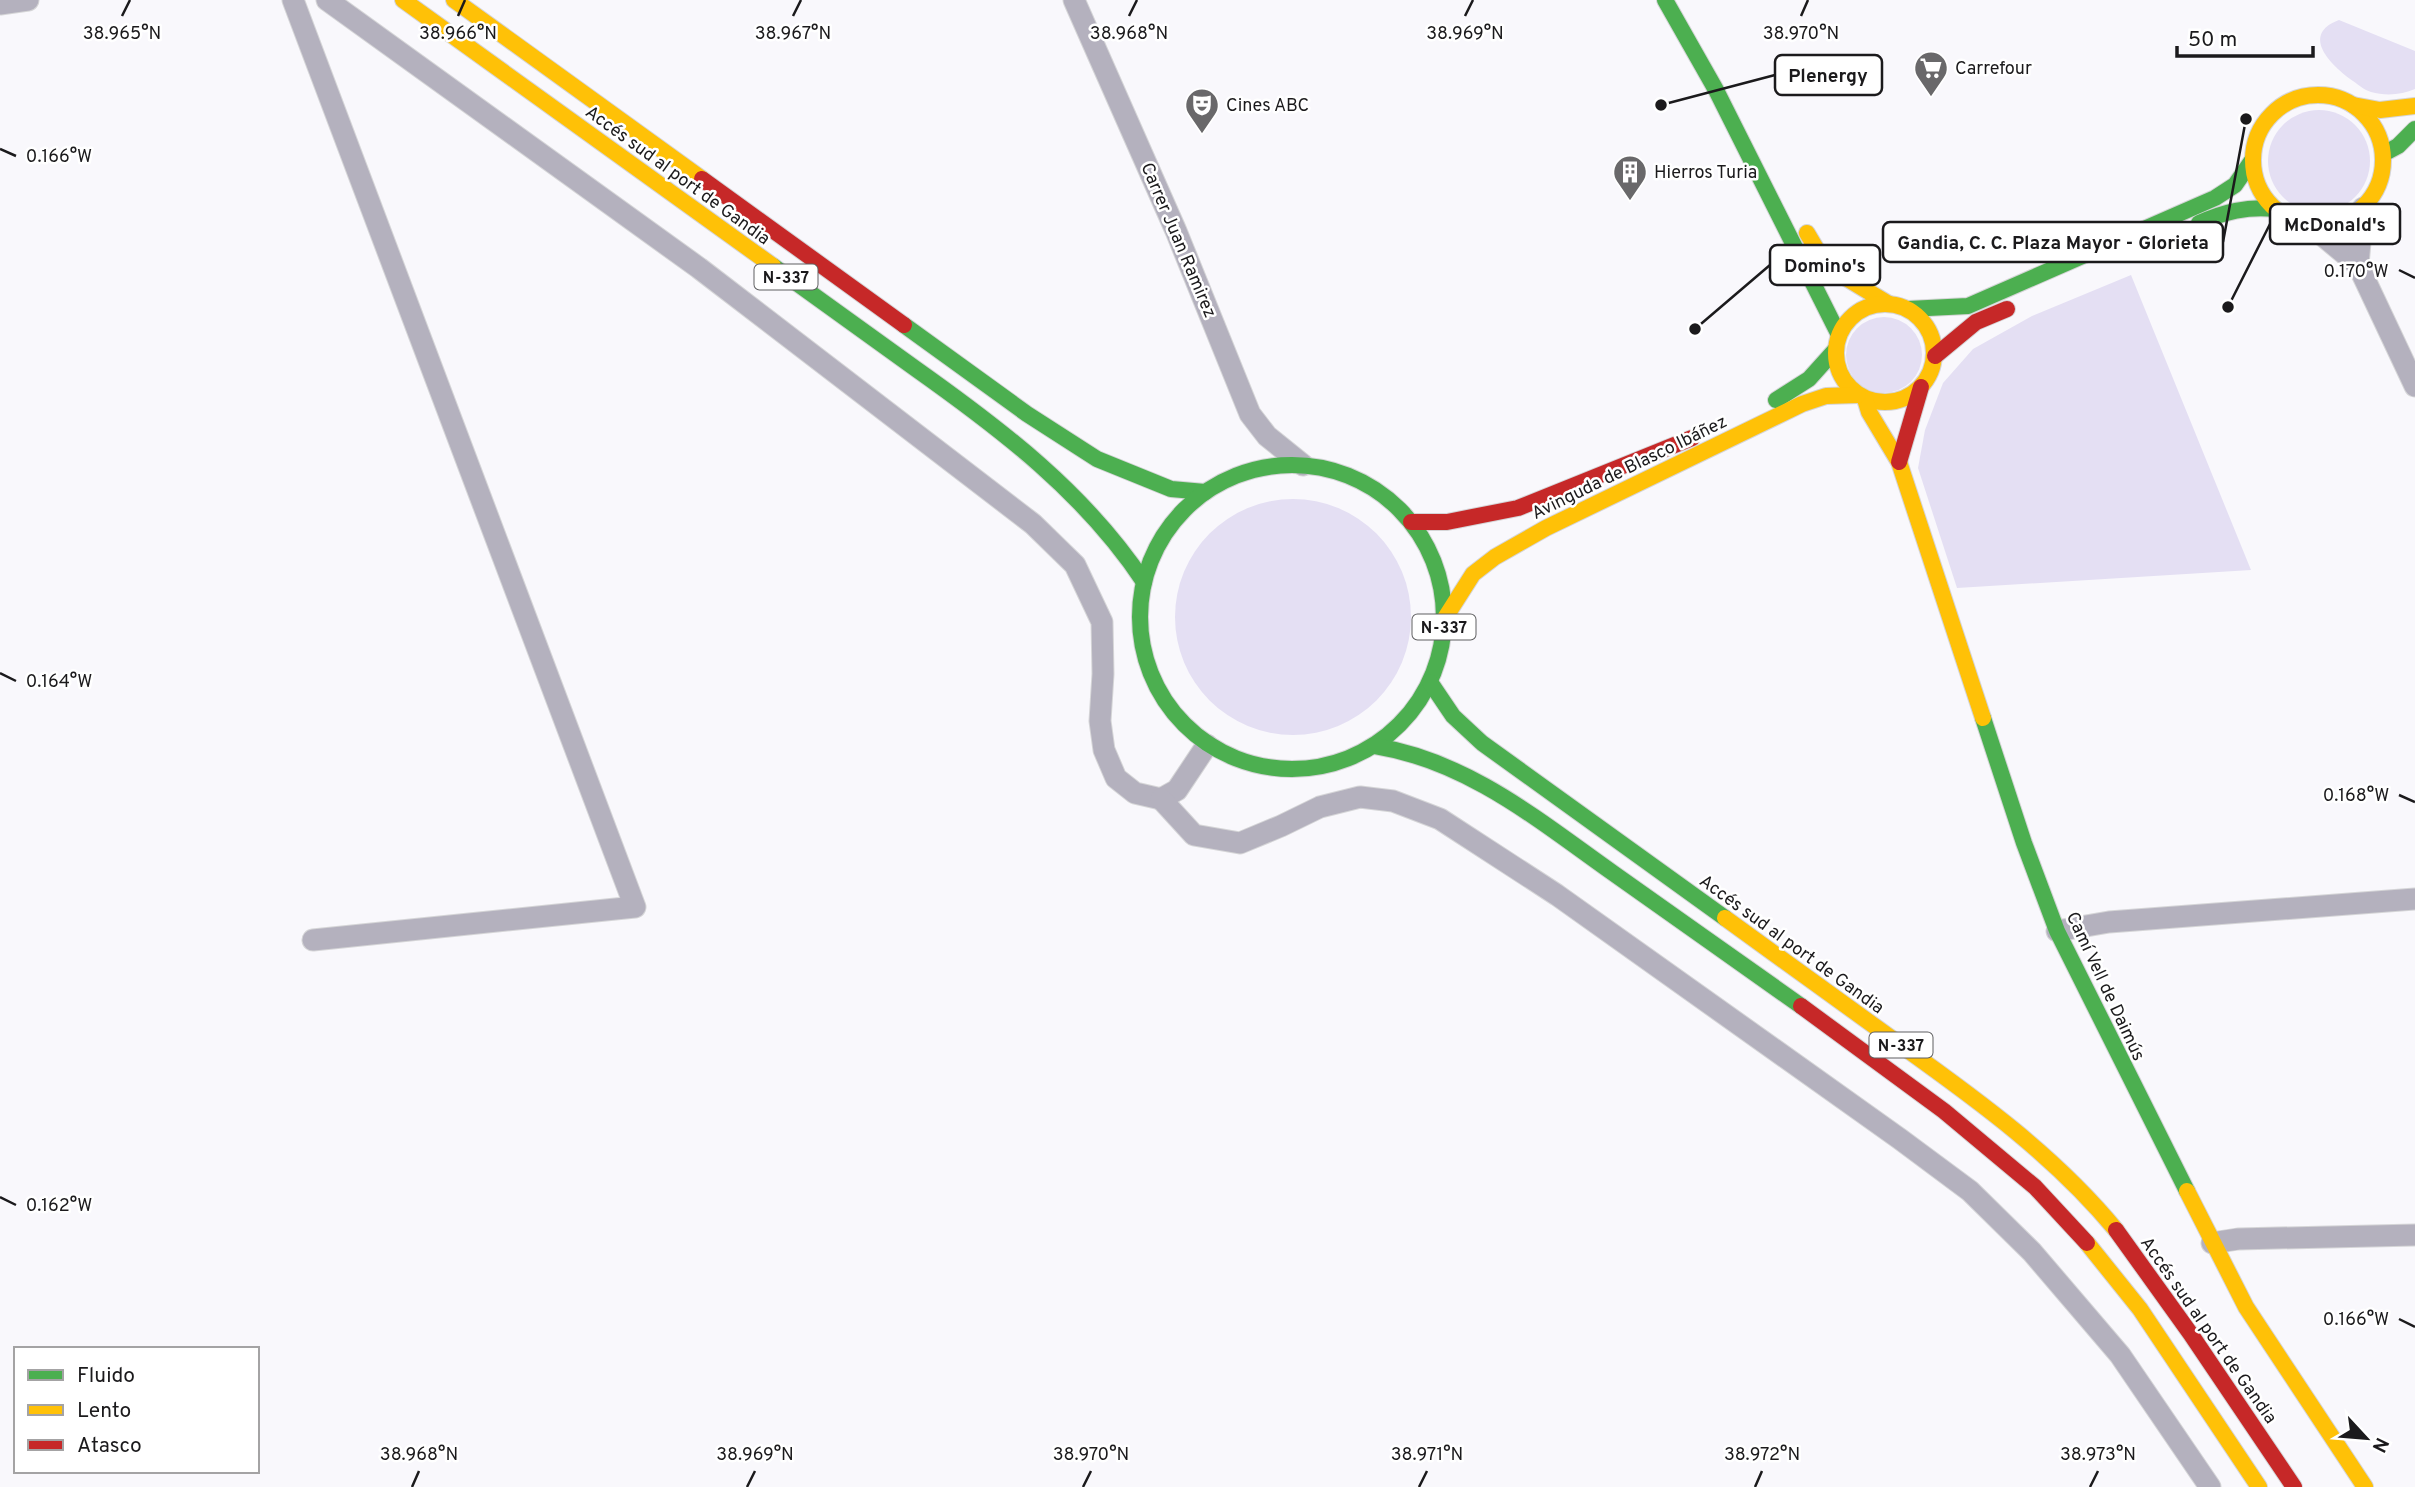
<svg xmlns="http://www.w3.org/2000/svg" width="2415" height="1487" font-family="Overpass,sans-serif">
	<rect width="100%" height="100%" fill="#f9f8fc"/>
	<g fill="#e4dff3">
		<path d="M 2339,20 L 2415,51 L 2415,89 C 2402,95 2385,96 2371,92 C 2364,90 2359,85 2353,81 C 2332,66 2299,35 2339,20 Z"/>
		<circle cx="2319" cy="161" r="51"/>
		<path d="M 2131,275 L 2251,570 L 1957,588 L 1918,468 L 1925,430 L 1943,383 L 1973,349 L 2032,316 Z"/>
		<circle cx="1884" cy="355" r="38"/>
		<circle cx="1293" cy="617" r="118"/>
	</g>
	<g fill="none" stroke-linecap="round" stroke-linejoin="round">
		<g stroke="#d5d5d7" stroke-width="23">
			<g id="street">
				<path d="M 293,0 L 635,907 L 313,940"/>
				<path d="M 327,0 L 699,268 L 1033,524 L 1075,565 L 1102,622 L 1103,674 L 1100,721 L 1104,750 L 1116,778 L 1135,793 L 1161,799 L 1177,790 L 1207,745"/>
				<path d="M 1074,0 L 1176,231 L 1250,414 L 1267,436 L 1303,465"/>
				<path d="M 0,4 L 28,0"/>
				<path d="M 2310,225 L 2358,265 L 2415,386"/>
				<path d="M 2358,265 L 2363,208"/>
				<path d="M 1161,799 L 1194,835 L 1240,843 L 1281,826 L 1320,807 L 1360,797 L 1393,801 L 1440,819 L 1557,895 L 1900,1139 L 1970,1191 L 2032,1252 L 2120,1355 L 2210,1487"/>
				<path d="M 2057,931 L 2109,922 L 2415,899"/>
				<path d="M 2212,1243 L 2238,1239 L 2415,1235"/>
			</g>
		</g>
		<g stroke="#d5d5d7" stroke-width="18">
			<g id="fast">
				<path d="M 1665,0 L 1716,90 L 1839,335"/>
				<path d="M 2383,154 L 2398,146 L 2415,129"/>
				<path d="M 2199,223 C 2224,212 2247,206 2275,209"/>
				<path d="M 773,266 C 821,301 869,335 916,369 C 1002,430 1085,493 1144,582"/>
				<path d="M 1908,309 L 1968,306 L 2215,198 L 2235,185 L 2253,159"/>
				<path d="M 904,325 L 1027,414 L 1097,459 L 1171,489 L 1205,492"/>
				<path d="M 1776,400 L 1809,379 L 1836,349"/>
				<circle cx="1292" cy="617" r="152"/>
				<path d="M 1430,682 L 1453,716 L 1482,743 L 1725,918"/>
				<path d="M 1983,718 L 2024,843 L 2057,931 L 2187,1191"/>
				<path d="M 1375,746 C 1468,761 1538,820 1613,873 C 1676,917 1738,962 1801,1006"/>
			</g>
		</g>
		<g stroke="#d5d5d7" stroke-width="18">
			<g id="slow">
				<path d="M 403,0 L 773,266"/>
				<path d="M 454,0 L 702,179"/>
				<circle cx="2318" cy="160" r="65"/>
				<path d="M 2353,105 L 2380,110 L 2415,106"/>
				<path d="M 1807,233 L 1820,255 L 1836,272 L 1889,304"/>
				<circle cx="1885" cy="353" r="49"/>
				<path d="M 1865,399 L 1869,412 L 1899,462 L 1983,718"/>
				<path d="M 1445,618 L 1473,574 L 1495,557 L 1546,528 L 1802,404 L 1826,396 L 1858,395"/>
				<path d="M 1725,918 C 1784,961 1843,1003 1902,1046 C 1979,1101 2056,1157 2116,1230"/>
				<path d="M 2187,1191 L 2246,1307 L 2365,1487"/>
				<path d="M 2087,1243 L 2140,1309 L 2259,1487"/>
			</g>
		</g>
		<g stroke="#d5d5d7" stroke-width="18">
			<g id="jam">
				<path d="M 702,179 L 904,325"/>
				<path d="M 1935,356 L 1976,322 L 2007,309"/>
				<path d="M 1899,462 L 1921,387"/>
				<path d="M 1411,522 L 1447,522 L 1518,508 L 1692,438"/>
				<path d="M 1801,1006 L 1944,1111 L 2035,1187 L 2087,1243"/>
				<path d="M 2116,1230 L 2190,1333 L 2294,1487"/>
			</g>
		</g>
		<use href="#street" stroke="#b4b1be" stroke-width="21"/>
		<use href="#fast" stroke="#4caf50" stroke-width="16"/>
		<use href="#slow" stroke="#ffc107" stroke-width="16"/>
		<use href="#jam" stroke="#c62828" stroke-width="16"/>
	</g>
	<path fill="none" stroke="#1b1a1c" stroke-width="2.5" d="M 122,16 L 130,0M 458,16 L 465,0M 793,16 L 801,0M 1129,16 L 1137,0M 1465,16 L 1473,0M 1801,16 L 1808,0M 0,149 L 16,156M 2399,270 L 2415,278M 0,673 L 16,681M 2399,795 L 2415,802M 0,1197 L 16,1205M 2399,1319 L 2415,1327M 412,1487 L 419,1471M 747,1487 L 755,1471M 1083,1487 L 1091,1471M 1419,1487 L 1427,1471M 1755,1487 L 1762,1471M 2090,1487 L 2098,1471"/>
	<defs>
		<g id="supermarket-pin" transform="scale(1.75)"><path d="M0 17L-7.5 6A9.5 9.5 0 1 1 7.5 6Z" fill="#69686a" stroke="#fff"/><path d="M-6-5.5h2.5l.6 2H6L4.5 2H-2.5L-4.4-4H-6ZM-1.5 3.2a1.3 1.3 0 1 0 .1 0ZM3 3.2a1.3 1.3 0 1 0 .1 0Z" fill="#fff"/></g>
		<g id="theatre-pin" transform="scale(1.75)"><path d="M0 17L-7.5 6A9.5 9.5 0 1 1 7.5 6Z" fill="#69686a" stroke="#fff"/><path d="M-5-5.5Q0-4 5-5.5V0Q5 5 0 6Q-5 5-5 0ZM-3.3-2.5H-1v1.5H-3.3ZM1-2.5H3.3v1.5H1ZM-2.8 1Q0 5.5 2.8 1Z" fill="#fff"/></g>
		<g id="building-pin" transform="scale(1.75)"><path d="M0 17L-7.5 6A9.5 9.5 0 1 1 7.5 6Z" fill="#69686a" stroke="#fff"/><path d="M-4-6H4V6H1V3H-1V6H-4ZM-2.5-4.3h1.7v1.8h-1.7ZM.8-4.3h1.7v1.8H.8ZM-2.5-1h1.7V.8h-1.7ZM.8-1h1.7V.8H.8Z" fill="#fff"/></g>
	</defs>
	<g fill-rule="evenodd">
		<use href="#supermarket-pin" x="1931" y="68"/>
		<use href="#theatre-pin" x="1202" y="105"/>
		<use href="#building-pin" x="1630" y="172"/>
	</g>
	<g text-anchor="middle" stroke-width="5" stroke-linejoin="round" paint-order="stroke">
		<g fill="#fff" stroke="#5f5f60" stroke-width="2">
			<rect x="754.5" y="264.5" width="63" height="25" rx="5"/>
			<rect x="1412.5" y="614.5" width="63" height="25" rx="5"/>
			<rect x="1869.5" y="1032.5" width="63" height="25" rx="5"/>
		</g>
		<g font-size="16" font-weight="bold" fill="#1b1a1c">
			<text x="786" y="283">N-337</text>
			<text x="1444" y="633">N-337</text>
			<text x="1901" y="1051">N-337</text>
		</g>
		<g font-size="18" fill="#1b1a1c" stroke="#fff" text-anchor="start">
			<text x="1955" y="74">Carrefour</text>
			<text x="1226" y="111">Cines ABC</text>
			<text x="1654" y="178">Hierros Turia</text>
		</g>
		<g font-size="18" fill="#1b1a1c" stroke="#fff">
			<text transform="translate(678 175) rotate(36)" y="6">Accés sud al port de Gandia</text>
			<text transform="translate(1179 240) rotate(67)" y="6">Carrer Juan Ramirez</text>
			<text transform="translate(1629 467) rotate(-26)" y="6">Avinguda de Blasco Ibáñez</text>
			<text transform="translate(1792 944) rotate(36)" y="6">Accés sud al port de Gandia</text>
			<text transform="translate(2106 986) rotate(65)" y="6">Camí Vell de Daimús</text>
			<text transform="translate(2209 1330) rotate(55)" y="6">Accés sud al port de Gandia</text>
		</g>
	</g>
	<g font-size="18" text-anchor="middle" fill="#1b1a1c" stroke="#fff" stroke-width="5" stroke-linejoin="round" paint-order="stroke">
		<text x="1129" y="39">38.968°N</text>
		<text x="1465" y="39">38.969°N</text>
		<text x="1801" y="39">38.970°N</text>
		<text x="122" y="39">38.965°N</text>
		<text x="458" y="39">38.966°N</text>
		<text x="793" y="39">38.967°N</text>
		<text x="59" y="162">0.166°W</text>
		<text x="2356" y="277">0.170°W</text>
		<text x="59" y="687">0.164°W</text>
		<text x="2356" y="801">0.168°W</text>
		<text x="59" y="1211">0.162°W</text>
		<text x="2356" y="1325">0.166°W</text>
		<text x="419" y="1460">38.968°N</text>
		<text x="755" y="1460">38.969°N</text>
		<text x="1091" y="1460">38.970°N</text>
		<text x="1427" y="1460">38.971°N</text>
		<text x="1762" y="1460">38.972°N</text>
		<text x="2098" y="1460">38.973°N</text>
	</g>
	<path fill="none" stroke="#1b1a1c" stroke-width="2.5" d="M1661 105L1775 75M2228 307L2270 224M2246 119L2223 242M1695 329L1770 265"/>
	<g fill="#1b1a1c" stroke="#fff" stroke-width="2.5">
		<circle cx="1661" cy="105" r="7"/>
		<circle cx="2228" cy="307" r="7"/>
		<circle cx="2246" cy="119" r="7"/>
		<circle cx="1695" cy="329" r="7"/>
	</g>
	<g fill="#fff" stroke="#1b1a1c" stroke-width="2.5">
		<rect x="1775" y="55" width="107" height="40" rx="7"/>
		<rect x="2270" y="204" width="130" height="40" rx="7"/>
		<rect x="1883" y="222" width="340" height="40" rx="7"/>
		<rect x="1770" y="245" width="110" height="40" rx="7"/>
	</g>
	<g font-size="19" text-anchor="middle" font-weight="bold" fill="#1b1a1c">
		<text x="1828" y="82">Plenergy</text>
		<text x="2335" y="231">McDonald's</text>
		<text x="2053" y="249">Gandia, C. C. Plaza Mayor - Glorieta</text>
		<text x="1825" y="272">Domino's</text>
	</g>
	<rect x="14" y="1347" width="245" height="126" fill="#ffffff" stroke="#a4a3a4" stroke-width="2"/>
	<rect x="28" y="1370" width="35" height="10" fill="#4caf50" stroke="#a4a3a4" stroke-width="2"/>
	<text x="77" y="1382" font-size="21" fill="#1b1a1c">Fluido</text>
	<rect x="28" y="1405" width="35" height="10" fill="#ffc107" stroke="#a4a3a4" stroke-width="2"/>
	<text x="77" y="1417" font-size="21" fill="#1b1a1c">Lento</text>
	<rect x="28" y="1440" width="35" height="10" fill="#c62828" stroke="#a4a3a4" stroke-width="2"/>
	<text x="77" y="1452" font-size="21" fill="#1b1a1c">Atasco</text>
	<g transform="translate(2366 1438) rotate(116)" stroke="#ffffff" stroke-width="5" paint-order="stroke">
	<path d="M0-5L12 26L0 18L-12 26Z" fill="#1b1a1c"/>
	<text y="-10" font-size="19" font-weight="bold" text-anchor="middle" fill="#1b1a1c">N</text>
	</g>
	<path d="M2177 46v10h136v-10" fill="none" stroke="#1b1a1c" stroke-width="3.5"/>
	<text x="2188" y="46" font-size="21" fill="#1b1a1c" stroke="#ffffff" stroke-width="5" paint-order="stroke">50 m</text>
</svg>
